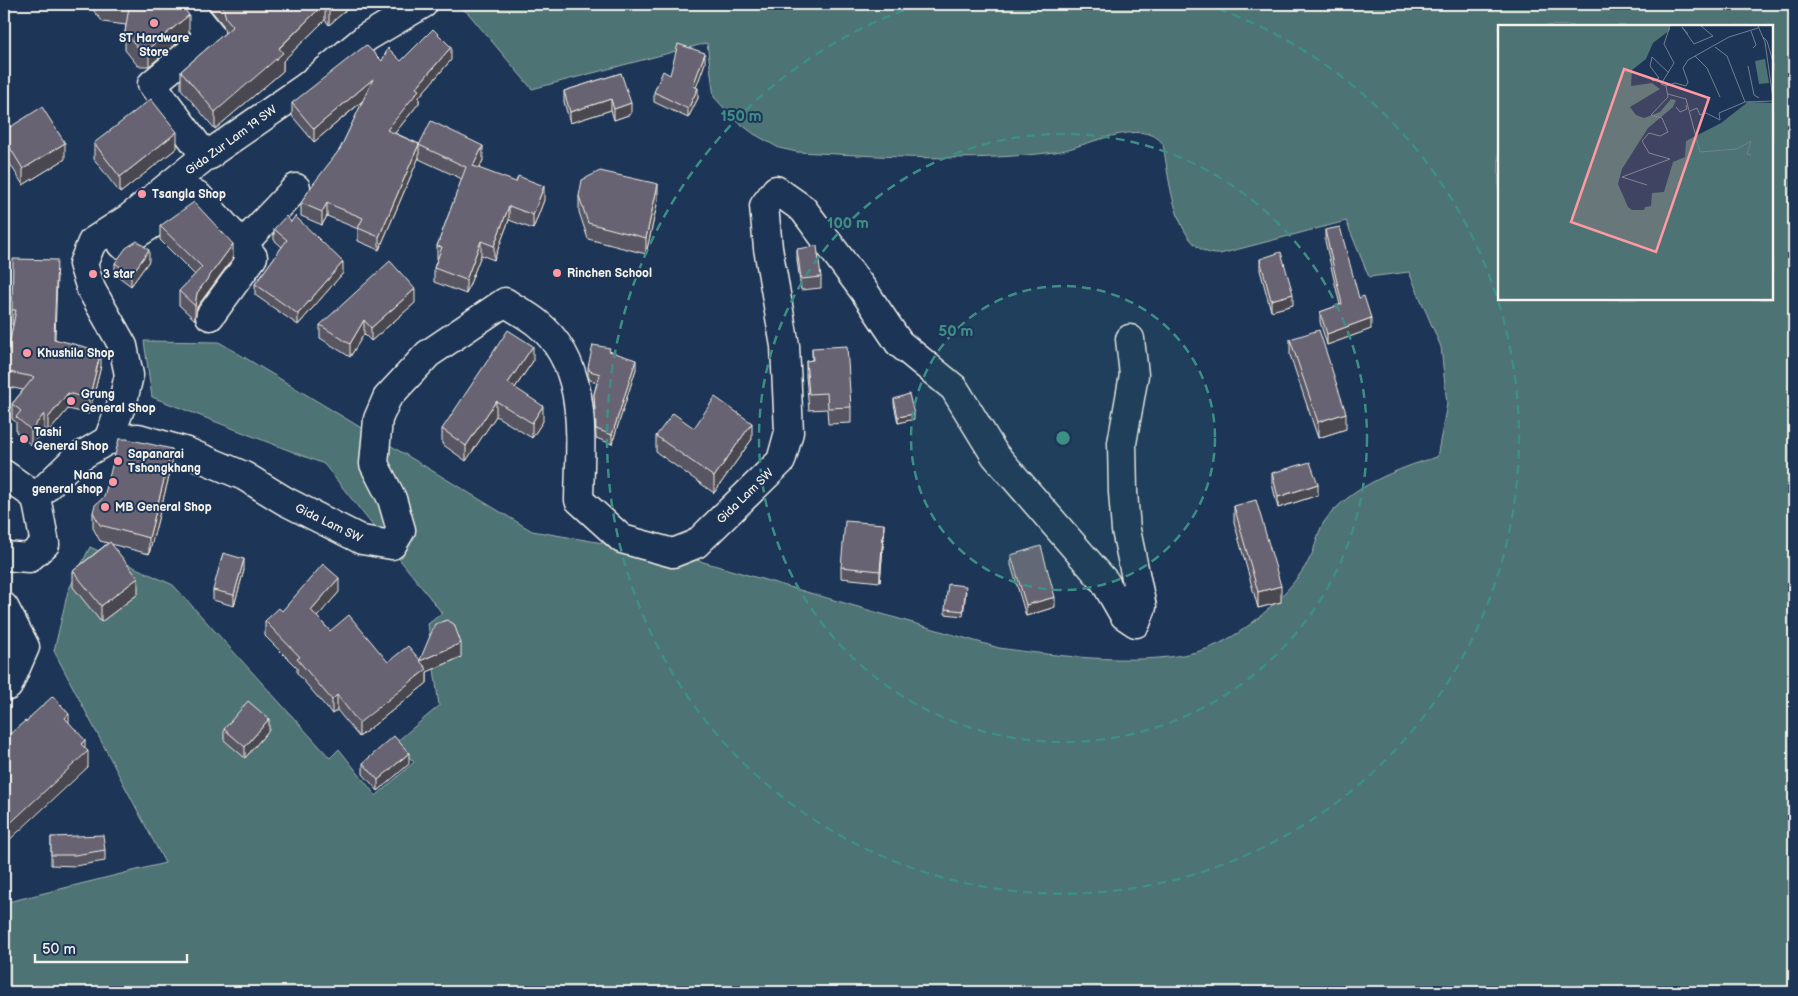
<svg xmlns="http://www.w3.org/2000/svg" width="1798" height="996" font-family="'Balsamiq Sans',sans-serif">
	<rect width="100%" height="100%" fill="#1d3557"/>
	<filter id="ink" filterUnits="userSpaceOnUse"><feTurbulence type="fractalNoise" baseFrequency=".02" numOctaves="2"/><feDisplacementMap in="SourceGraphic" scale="10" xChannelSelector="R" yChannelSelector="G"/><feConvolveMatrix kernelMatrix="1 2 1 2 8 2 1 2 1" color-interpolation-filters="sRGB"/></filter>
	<g filter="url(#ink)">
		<path fill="#4e7374" stroke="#a1b2ae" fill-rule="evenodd" d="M 455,4 L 1794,4 L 1794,992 L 4,992 L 4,903 L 165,863 L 54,651 L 68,591 L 90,547 L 173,585 L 330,758 L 339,749 L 376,796 L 414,762 L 395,743 L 439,706 L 428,624 L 442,613 L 324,464 L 152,397 L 144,341 L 219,342 L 532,531 L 686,557 L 999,648 C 1056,656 1152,668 1206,649 C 1241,637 1276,605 1298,577 C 1302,571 1307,564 1310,558 C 1316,547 1317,533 1324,522 C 1348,488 1398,468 1437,457 L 1447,404 L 1441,347 L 1409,272 L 1369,277 L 1346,221 L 1220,254 C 1175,256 1169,178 1163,144 C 1144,115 1081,149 1055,152 C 970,163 882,156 797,152 L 779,148 L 754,134 L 733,118 L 714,97 L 707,43 L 532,89 L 468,13 ZM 1499,26 L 1772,26 L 1772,299 L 1499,299 Z"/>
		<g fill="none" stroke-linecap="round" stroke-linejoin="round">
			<g stroke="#f4f1e8" stroke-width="31">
				<g id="minor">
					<path d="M 186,4 L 211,35 L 152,84 L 197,145 L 210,155"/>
					<path d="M 121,244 L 197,195 L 253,257 L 210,316"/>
					<path d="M 242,245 L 296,188"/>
					<path d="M 108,440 L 123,401 L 129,375 L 123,346 L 91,289 L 83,264 L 92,242 L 129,218 L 202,159 L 306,87 L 367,37 L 423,4"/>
					<path d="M 4,474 L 36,497 L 74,460 L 108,440 L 138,438 L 187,452 L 244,476 L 285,501 L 362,540 L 392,545 L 401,530 L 392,499 L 374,464 L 378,419 L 387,398 L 428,354 L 505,302 C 515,309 527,315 537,323 C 590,365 580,440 579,500 L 622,539 L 673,553 L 696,544 L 781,461 L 789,432 L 785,346 L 768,248 L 764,206 L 776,190 L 803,209 L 864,291 L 899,343 L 954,388 L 995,455 L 1105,582 L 1124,615 L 1136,623 L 1142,607 L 1126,530 L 1123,492 L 1122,443 L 1134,375 L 1130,339"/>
					<path d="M 4,556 L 29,558 L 45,544 L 36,497"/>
					<path d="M 4,607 L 25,647 L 8,686"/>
				</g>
			</g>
			<use href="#minor" stroke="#1d3557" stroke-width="28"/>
		</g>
		<g fill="#595663" stroke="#f4f1e8">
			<path d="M 88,4 L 180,4 L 189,33 L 149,66 L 138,66 L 125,50 L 125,32 L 126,25 L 103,22 Z"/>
			<path d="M 206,4 L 353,4 L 329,25 L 325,20 L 283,61 L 283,71 L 215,129 L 181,89 L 181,71 L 225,33 L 223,25 Z"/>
			<path d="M 451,60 L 419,97 L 419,103 L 395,133 L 419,144 L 483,160 L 479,169 L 544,200 L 533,229 L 509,220 L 494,260 L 481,255 L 466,294 L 434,282 L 434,268 L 437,259 L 437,246 L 462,179 L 419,159 L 419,157 L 379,250 L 358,241 L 358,229 L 327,216 L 322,225 L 301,216 L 301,203 L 340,149 L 363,101 L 314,142 L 292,116 L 292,103 L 382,61 Z"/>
			<path d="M 705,63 L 696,87 L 698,98 L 688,118 L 654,102 L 654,92 L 670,75 Z"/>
			<path d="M 621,73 L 631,114 L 614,120 L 611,110 L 570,123 L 564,102 L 564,91 Z"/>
			<path d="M 4,131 L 65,159 L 23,185 L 4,154 Z"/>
			<path d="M 94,143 L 177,148 L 120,193 L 94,159 Z"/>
			<path d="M 579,196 L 658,200 L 646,254 L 588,239 L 579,212 Z"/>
			<path d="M 160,226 L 233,258 L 197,307 L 195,320 L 179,305 L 179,291 L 195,275 L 160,240 Z"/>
			<path d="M 274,229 L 343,273 L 298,325 L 255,295 L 255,284 L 282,247 L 274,240 Z"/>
			<path d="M 1325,230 L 1359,298 L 1371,329 L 1327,345 L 1320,322 L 1320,312 L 1340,305 L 1325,241 Z"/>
			<path d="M 797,249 L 821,277 L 821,288 L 801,290 L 797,260 Z"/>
			<path d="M 1260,259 L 1293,305 L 1271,311 L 1260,270 Z"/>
			<path d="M 149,261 L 131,286 L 115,274 L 115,263 Z"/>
			<path d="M 57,276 L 55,339 L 101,366 L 89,414 L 68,409 L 48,433 L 44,430 L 31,445 L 16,432 L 16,422 L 12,419 L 12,404 L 23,390 L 4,386 L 4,371 L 13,325 L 12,325 L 12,310 Z"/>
			<path d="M 415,303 L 371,341 L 364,334 L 350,357 L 320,338 L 320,325 Z"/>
			<path d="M 1290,339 L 1346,429 L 1318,438 L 1290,355 Z"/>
			<path d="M 812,348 L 851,407 L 851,423 L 828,424 L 827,409 L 809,410 L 806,377 L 806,361 L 812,360 Z"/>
			<path d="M 610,352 L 636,369 L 612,444 L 596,438 L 594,394 L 597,382 L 590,380 L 588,376 L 588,367 Z"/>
			<path d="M 533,361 L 515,388 L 543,421 L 532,438 L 496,416 L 466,461 L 442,444 L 442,429 Z"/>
			<path d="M 894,399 L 914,419 L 898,423 L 894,404 Z"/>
			<path d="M 694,428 L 752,439 L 714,493 L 656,452 L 656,436 Z"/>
			<path d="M 172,465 L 149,554 L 111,544 L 138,594 L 101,622 L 73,587 L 73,571 L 108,543 L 100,541 L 93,528 L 93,512 Z"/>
			<path d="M 1272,473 L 1318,495 L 1278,508 L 1272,484 Z"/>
			<path d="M 1234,506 L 1281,602 L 1258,608 L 1234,522 Z"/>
			<path d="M 884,535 L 880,582 L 841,578 L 841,567 Z"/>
			<path d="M 1011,555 L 1055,607 L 1026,616 L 1011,565 Z"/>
			<path d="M 244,570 L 234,606 L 213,600 L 213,590 Z"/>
			<path d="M 966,591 L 963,616 L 945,614 L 945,609 Z"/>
			<path d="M 339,592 L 317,617 L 330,631 L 388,662 L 461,657 L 427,672 L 427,683 L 359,737 L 337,710 L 332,714 L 297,673 L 297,668 L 265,636 L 265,621 L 282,611 Z"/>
			<path d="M 224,729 L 269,730 L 245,758 L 224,740 Z"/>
			<path d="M 363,763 L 409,764 L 378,791 L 363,774 Z"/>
			<path d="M 51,837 L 105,850 L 105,861 L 75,866 L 51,865 Z"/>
		</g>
		<g fill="#484650" stroke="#f4f1e8">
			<path d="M 324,4 L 325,4 L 325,20 L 283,61 L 283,71 L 215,129 L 215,112 Z"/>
			<path d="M 334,4 L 353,4 L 329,25 L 329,8 Z"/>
			<path d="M 189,15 L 189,33 L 149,66 L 149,48 Z"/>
			<path d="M 451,47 L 451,60 L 419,97 L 419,103 L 387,143 L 387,130 L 416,88 Z"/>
			<path d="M 705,53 L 705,63 L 693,96 L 693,86 Z"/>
			<path d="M 373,79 L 373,92 L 314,142 L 314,129 Z"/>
			<path d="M 698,88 L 698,98 L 688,118 L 688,109 Z"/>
			<path d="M 611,99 L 611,110 L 570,123 L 570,112 Z"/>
			<path d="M 631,103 L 631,114 L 614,120 L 614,109 Z"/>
			<path d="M 177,132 L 177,148 L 120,193 L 120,177 Z"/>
			<path d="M 65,143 L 65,159 L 23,185 L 23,169 Z"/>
			<path d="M 419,144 L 419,157 L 379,250 L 379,237 Z"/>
			<path d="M 483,146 L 483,160 L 473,181 L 473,166 Z"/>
			<path d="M 658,184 L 658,200 L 646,254 L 646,238 Z"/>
			<path d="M 544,186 L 544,200 L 533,229 L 533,215 Z"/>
			<path d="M 327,203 L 327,216 L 322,225 L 322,212 Z"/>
			<path d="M 509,206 L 509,220 L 494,260 L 494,246 Z"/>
			<path d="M 481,241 L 481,255 L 466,294 L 466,280 Z"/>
			<path d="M 233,244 L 233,258 L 197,307 L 195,320 L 195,306 L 197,293 Z"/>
			<path d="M 149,250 L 149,261 L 131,286 L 131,275 Z"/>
			<path d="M 343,262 L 343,273 L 298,325 L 298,314 Z"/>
			<path d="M 415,289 L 415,303 L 371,341 L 371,328 Z"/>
			<path d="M 1293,294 L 1293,305 L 1271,311 L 1271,300 Z"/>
			<path d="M 1371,318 L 1371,329 L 1327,345 L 1327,334 Z"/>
			<path d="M 364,320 L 364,334 L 350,357 L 350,344 Z"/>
			<path d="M 533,346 L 533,361 L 508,398 L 508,383 Z"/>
			<path d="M 101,351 L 101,366 L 89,414 L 89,399 Z"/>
			<path d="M 636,360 L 636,369 L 612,444 L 612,435 Z"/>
			<path d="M 68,393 L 68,409 L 48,433 L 48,418 Z"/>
			<path d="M 496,401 L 496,416 L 466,461 L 466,446 Z"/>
			<path d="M 543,406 L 543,421 L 532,438 L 532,423 Z"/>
			<path d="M 1346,413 L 1346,429 L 1318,438 L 1318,422 Z"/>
			<path d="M 44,414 L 44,430 L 31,445 L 31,430 Z"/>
			<path d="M 914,414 L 914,419 L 898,423 L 898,417 Z"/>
			<path d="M 752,423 L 752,439 L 714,493 L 714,477 Z"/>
			<path d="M 172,449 L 172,465 L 149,554 L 149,538 Z"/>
			<path d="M 1318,484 L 1318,495 L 1278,508 L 1278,497 Z"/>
			<path d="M 884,524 L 884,535 L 880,582 L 880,571 Z"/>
			<path d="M 244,559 L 244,570 L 234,606 L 234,595 Z"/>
			<path d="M 138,578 L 138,594 L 101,622 L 101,606 Z"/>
			<path d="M 339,578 L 339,592 L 311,624 L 311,610 Z"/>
			<path d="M 1281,586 L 1281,602 L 1258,608 L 1258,592 Z"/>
			<path d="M 1055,597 L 1055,607 L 1026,616 L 1026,605 Z"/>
			<path d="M 461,643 L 461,657 L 427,672 L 427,683 L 359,737 L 359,723 L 420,661 Z"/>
			<path d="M 5,644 L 5,654 L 4,657 L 4,647 Z"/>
			<path d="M 337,695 L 337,710 L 332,714 L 332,700 Z"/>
			<path d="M 69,714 L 69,730 L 65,718 Z"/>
			<path d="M 269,719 L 269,730 L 245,758 L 245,747 Z"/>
			<path d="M 85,740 L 85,753 L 88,751 L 88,767 L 4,845 L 4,829 Z"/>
			<path d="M 409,753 L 409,764 L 378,791 L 378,780 Z"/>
		</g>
		<g fill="#676473" stroke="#f4f1e8">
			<path d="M 102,4 L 180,4 L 189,15 L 149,48 L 138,48 L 125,32 L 129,7 Z"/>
			<path d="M 220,4 L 324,4 L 279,48 L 283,53 L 215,112 L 181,71 L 233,26 L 226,18 L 223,7 Z"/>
			<path d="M 326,4 L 334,4 L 329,8 Z"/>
			<path d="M 433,29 L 451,47 L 416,88 L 419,90 L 387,130 L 419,144 L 379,237 L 358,228 L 363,218 L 327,203 L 322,212 L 301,203 L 311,187 L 340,149 L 373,79 L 314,129 L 292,103 L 366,45 L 382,61 L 388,48 L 401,61 Z"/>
			<path d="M 678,44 L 705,53 L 693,86 L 698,88 L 688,109 L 654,92 L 663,71 L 670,75 Z"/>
			<path d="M 621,73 L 631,103 L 614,109 L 611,99 L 570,112 L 564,91 Z"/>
			<path d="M 151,99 L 177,132 L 120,177 L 94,143 Z"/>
			<path d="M 42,107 L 65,143 L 23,169 L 4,138 L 4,131 Z"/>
			<path d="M 431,121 L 483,146 L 473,166 L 516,182 L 518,176 L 544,186 L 533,215 L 509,206 L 494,246 L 481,241 L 466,280 L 434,268 L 442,247 L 437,246 L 466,167 L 419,145 Z"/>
			<path d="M 600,171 L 658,184 L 646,238 L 588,223 L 579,196 L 582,180 Z"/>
			<path d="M 194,202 L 233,244 L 197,293 L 195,306 L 179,291 L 202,267 L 160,226 Z"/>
			<path d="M 286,216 L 291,222 L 295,216 L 343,262 L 298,314 L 255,284 L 287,240 L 274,229 Z"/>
			<path d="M 1340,227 L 1359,298 L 1364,296 L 1371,318 L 1327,334 L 1320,312 L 1342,304 L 1325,230 Z"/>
			<path d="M 137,241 L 149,250 L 131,275 L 115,263 L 126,248 Z"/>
			<path d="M 817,246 L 821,277 L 801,279 L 797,249 Z"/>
			<path d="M 1281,252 L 1293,294 L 1271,300 L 1260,259 Z"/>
			<path d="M 13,259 L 57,260 L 54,339 L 101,351 L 89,399 L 68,393 L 48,418 L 44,414 L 31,430 L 16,417 L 21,411 L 12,404 L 34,377 L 4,371 L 16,310 L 12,310 Z"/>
			<path d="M 390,261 L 415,289 L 371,328 L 364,320 L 350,344 L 320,325 Z"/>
			<path d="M 508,330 L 533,346 L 508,383 L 543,406 L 532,423 L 496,401 L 466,446 L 442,429 Z"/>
			<path d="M 1319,330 L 1346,413 L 1318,422 L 1290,339 Z"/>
			<path d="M 593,345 L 610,348 L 609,351 L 636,360 L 612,435 L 596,429 L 594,394 L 600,374 L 590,371 L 588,367 Z"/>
			<path d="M 847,346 L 851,407 L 828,408 L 827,393 L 809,394 L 806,361 L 813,360 L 812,348 Z"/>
			<path d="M 909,394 L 914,414 L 898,417 L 894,399 Z"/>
			<path d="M 715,397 L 752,423 L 714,477 L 656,436 L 673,413 L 694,428 Z"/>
			<path d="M 119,439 L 127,439 L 172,449 L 149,538 L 100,525 L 93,512 L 95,505 L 104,497 Z"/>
			<path d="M 1310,462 L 1318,484 L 1278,497 L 1272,473 Z"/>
			<path d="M 1256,500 L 1281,586 L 1258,592 L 1234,506 Z"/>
			<path d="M 845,521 L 884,524 L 880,571 L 841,567 Z"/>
			<path d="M 110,542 L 138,578 L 101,606 L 73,571 Z"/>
			<path d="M 1041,546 L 1055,597 L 1026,605 L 1011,555 Z"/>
			<path d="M 223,553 L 244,559 L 234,595 L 213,590 Z"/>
			<path d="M 323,564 L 339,578 L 311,610 L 330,631 L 349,615 L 388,662 L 408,646 L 420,660 L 435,624 L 447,620 L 454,624 L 461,643 L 420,661 L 427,669 L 359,723 L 337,695 L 332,700 L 297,659 L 300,657 L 265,621 L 279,608 L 282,611 Z"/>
			<path d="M 948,584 L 966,586 L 963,611 L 945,609 Z"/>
			<path d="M 53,696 L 69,714 L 65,718 L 85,740 L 81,744 L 88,751 L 4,829 L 4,739 L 25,721 L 27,722 L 31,716 Z"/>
			<path d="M 248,701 L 269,719 L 245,747 L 224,729 Z"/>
			<path d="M 394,736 L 409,753 L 378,780 L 363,763 Z"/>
			<path d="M 103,835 L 105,850 L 75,855 L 51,855 L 51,837 Z"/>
		</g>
	</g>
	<circle cx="1063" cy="438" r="152" fill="#3d8f86" fill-opacity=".12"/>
	<g fill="none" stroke="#3d8f86" stroke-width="2.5" stroke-dasharray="9 6">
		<circle cx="1063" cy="438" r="152"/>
		<circle cx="1063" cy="438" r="304"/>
		<path d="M1204 4A456 456 0 1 1 922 4"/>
	</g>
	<g fill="#ff9aa2" stroke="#1d3557" stroke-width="2">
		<circle cx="154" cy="23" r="5"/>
		<circle cx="142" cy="194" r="5"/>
		<circle cx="557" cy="273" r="5"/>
		<circle cx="93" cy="274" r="5"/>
		<circle cx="27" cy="353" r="5"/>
		<circle cx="71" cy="401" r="5"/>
		<circle cx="24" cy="439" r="5"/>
		<circle cx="118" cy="461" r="5"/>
		<circle cx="113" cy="482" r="5"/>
		<circle cx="105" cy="507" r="5"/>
	</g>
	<g text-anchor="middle" stroke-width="4" stroke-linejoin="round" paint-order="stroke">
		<g font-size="12" font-weight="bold" fill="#f4f1e8" stroke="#1d3557" text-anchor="start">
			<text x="154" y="42" text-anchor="middle">ST Hardware<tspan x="154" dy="14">Store</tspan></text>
			<text x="152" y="198">Tsangla Shop</text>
			<text x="567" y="277">Rinchen School</text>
			<text x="103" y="278">3 star</text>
			<text x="37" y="357">Khushila Shop</text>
			<text x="81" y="398">Grung<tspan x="81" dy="14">General Shop</tspan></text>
			<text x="34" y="436">Tashi<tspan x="34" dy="14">General Shop</tspan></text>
			<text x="128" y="458">Sapanarai<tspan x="128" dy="14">Tshongkhang</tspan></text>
			<text x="103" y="479" text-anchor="end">Nana<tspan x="103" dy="14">general shop</tspan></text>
			<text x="115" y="511">MB General Shop</text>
		</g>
		<g font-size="12" fill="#f4f1e8" stroke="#1d3557">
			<text transform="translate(231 140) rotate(-36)" y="4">Gida Zur Lam 19 SW</text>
			<text transform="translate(745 496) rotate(-44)" y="4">Gida Lam SW</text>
			<text transform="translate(329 523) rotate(26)" y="4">Gida Lam SW</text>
		</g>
	</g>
	<g transform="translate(1498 25)">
		<rect width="275" height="275" fill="#1d3557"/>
		<path d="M 0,1 L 172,1 L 172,5 L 155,18 L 148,34 L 134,45 L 133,61 L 154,58 L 162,64 L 132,82 L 138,90 L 146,93 L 162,87 L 173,74 L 178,75 L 175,82 L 150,103 L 124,144 L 120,159 L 130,182 L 134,185 L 146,185 L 147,182 L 153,181 L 154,168 L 166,167 L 175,137 L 187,132 L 188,116 L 223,98 L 250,77 L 275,78 L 275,274 L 0,274 ZM 267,34 L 271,58 L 261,59 L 257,36 Z" fill="#4e7374"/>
		<path fill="none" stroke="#738091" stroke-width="1" d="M 203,1 L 215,11M 260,1 L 267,17 L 275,74M 253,6 L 258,20 L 255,23M 190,9 L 184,2 L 196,19 L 215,11M 265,12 L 269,16 L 275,37M 217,22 L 229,31 L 247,77M 197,31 L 209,43 L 222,72M 250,41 L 256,70 L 261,73M 152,53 L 155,56 L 161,53 L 152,41 L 154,32 L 171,48M 168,61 L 163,59 L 176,38 L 166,19 L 172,1M 170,69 L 188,74 L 202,127 L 239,124 L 253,116 L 249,129 L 253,130M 178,82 L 182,87 L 189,84 L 188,80M 192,86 L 199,83 L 202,90 L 208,88 L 222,95 L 221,88 L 247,77 L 275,76M 149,160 L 124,152 L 172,134 L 151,128 L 144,116 L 151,108 L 162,111 L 170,107 L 164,93 L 153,90 L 170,72 L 168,61 L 177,58 L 188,61 L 190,57 L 185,43 L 190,35 L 231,12 L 260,3"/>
		<path fill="#ff9aa2" fill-opacity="0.15" stroke="#ff9aa2" stroke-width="2.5" d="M 126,44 L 211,73 L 158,227 L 73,197 Z"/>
		<rect width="275" height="275" fill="none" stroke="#f4f1e8" stroke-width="2.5"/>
	</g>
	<circle cx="1063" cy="438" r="8" fill="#3d8f86" stroke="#1d3557" stroke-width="2.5"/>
	<g font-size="15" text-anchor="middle" font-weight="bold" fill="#3d8f86" stroke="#1d3557" stroke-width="4" stroke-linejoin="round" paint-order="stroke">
		<text x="741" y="121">150 m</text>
		<text x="848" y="228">100 m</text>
		<text x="956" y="336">50 m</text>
	</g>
	<rect width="1798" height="996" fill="none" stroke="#1d3557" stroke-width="20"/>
	<rect x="10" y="10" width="1778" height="976" fill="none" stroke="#f4f1e8" stroke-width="2" filter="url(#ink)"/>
	<path d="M35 954v8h152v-8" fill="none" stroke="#f4f1e8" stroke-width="2.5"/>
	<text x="42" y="954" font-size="15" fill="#f4f1e8" stroke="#1d3557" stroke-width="4" paint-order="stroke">50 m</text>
</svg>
